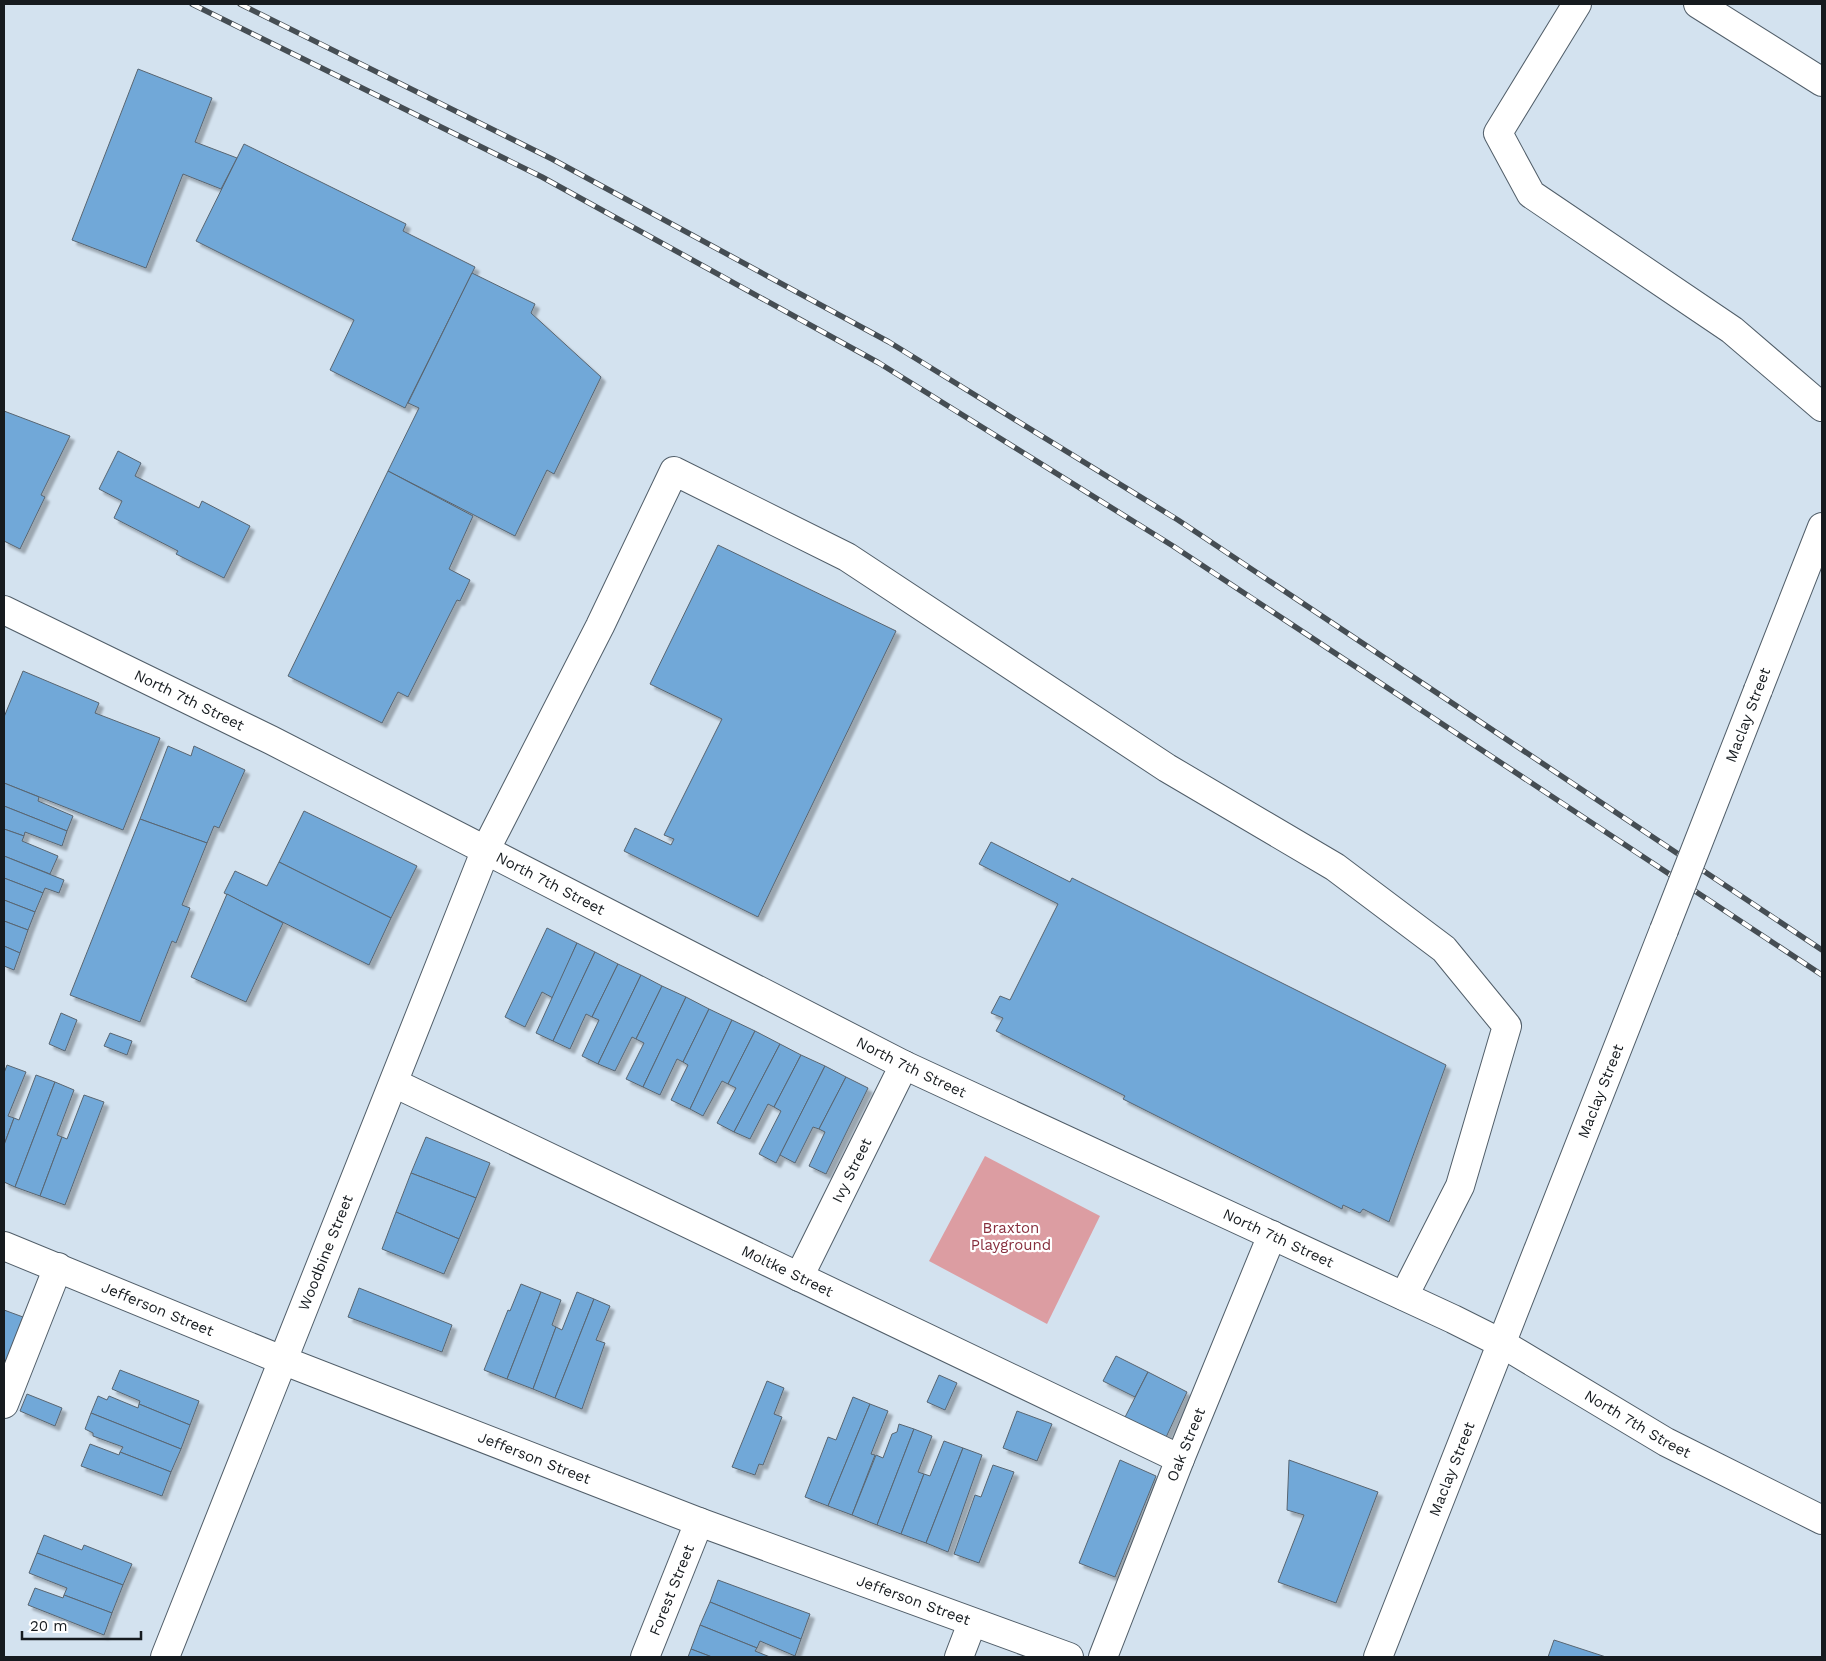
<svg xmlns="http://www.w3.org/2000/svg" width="1826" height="1661" font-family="'Work Sans',sans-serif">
	<defs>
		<filter id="shadow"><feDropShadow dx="4.5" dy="4.5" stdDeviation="1" flood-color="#0004"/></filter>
	</defs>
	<rect width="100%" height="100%" fill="#d3e2ef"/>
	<path fill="#dc9da2" d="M 985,1156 L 1100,1216 L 1047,1324 L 929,1261 Z"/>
	<g fill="#71a8d8" stroke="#586571" filter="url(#shadow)">
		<path d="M 138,69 L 212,98 L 195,142 L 237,158 L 221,189 L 183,174 L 146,268 L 72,240 Z"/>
		<path d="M 244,144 L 406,224 L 403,231 L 475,267 L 405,408 L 330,370 L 354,320 L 196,241 Z"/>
		<path d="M 472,273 L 535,304 L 531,313 L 601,377 L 554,474 L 547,470 L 515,536 L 388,471 L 419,408 L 408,403 Z"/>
		<path d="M 4,411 L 70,436 L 41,495 L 45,497 L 20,549 L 4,541 Z"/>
		<path d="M 118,451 L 141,463 L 135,476 L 199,508 L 202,501 L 250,526 L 224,578 L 176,554 L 178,551 L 114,518 L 122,501 L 99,489 Z"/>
		<path d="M 388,471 L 473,516 L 449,569 L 470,580 L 460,601 L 457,600 L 408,697 L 398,692 L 382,723 L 288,676 Z"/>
		<path d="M 718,545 L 896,631 L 758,917 L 624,851 L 635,828 L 671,845 L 674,839 L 664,835 L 722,719 L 650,684 Z"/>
		<path d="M 23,671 L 99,703 L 95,713 L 160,738 L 123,830 L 4,783 L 4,717 Z"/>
		<path d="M 168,746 L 191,756 L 194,746 L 245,770 L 219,828 L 214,826 L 207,843 L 140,819 Z"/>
		<path d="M 4,783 L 39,797 L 38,801 L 73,816 L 67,831 L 4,806 Z"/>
		<path d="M 4,806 L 67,831 L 62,846 L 25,832 L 24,836 L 4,829 Z"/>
		<path d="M 304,811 L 417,866 L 391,918 L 279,862 Z"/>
		<path d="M 140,819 L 207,843 L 182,905 L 190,908 L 176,943 L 172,941 L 140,1022 L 70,995 Z"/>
		<path d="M 4,829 L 24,836 L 22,841 L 58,856 L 50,874 L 4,856 Z"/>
		<path d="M 991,842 L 1070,882 L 1072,878 L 1446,1065 L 1389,1222 L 1363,1209 L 1360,1213 L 1343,1205 L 1342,1209 L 1123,1099 L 1125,1096 L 996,1031 L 1003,1018 L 991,1013 L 1000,996 L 1010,1000 L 1058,904 L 979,864 Z"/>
		<path d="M 4,856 L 64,880 L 59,893 L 45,888 L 43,893 L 4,878 Z"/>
		<path d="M 279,862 L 391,918 L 369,965 L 224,893 L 235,871 L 267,886 Z"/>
		<path d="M 4,878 L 43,893 L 35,912 L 4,900 Z"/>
		<path d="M 227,894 L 283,923 L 246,1002 L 191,977 Z"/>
		<path d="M 4,900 L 35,912 L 28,930 L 4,921 Z"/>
		<path d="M 4,921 L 28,930 L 20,953 L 4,946 Z"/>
		<path d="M 547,928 L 577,943 L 553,998 L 542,992 L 525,1027 L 505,1017 Z"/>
		<path d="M 577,943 L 595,952 L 553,1041 L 536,1033 Z"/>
		<path d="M 4,946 L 20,953 L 14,970 L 4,966 Z"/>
		<path d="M 595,952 L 618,964 L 592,1017 L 586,1014 L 570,1049 L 553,1041 Z"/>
		<path d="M 618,964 L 641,975 L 598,1064 L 582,1056 L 599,1020 L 592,1017 Z"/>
		<path d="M 641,975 L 662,986 L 636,1039 L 632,1037 L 615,1071 L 598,1064 Z"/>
		<path d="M 662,986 L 686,997 L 643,1087 L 626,1079 L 644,1043 L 636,1039 Z"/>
		<path d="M 686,997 L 709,1009 L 683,1062 L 677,1059 L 660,1095 L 643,1087 Z"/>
		<path d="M 709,1009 L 732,1020 L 690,1109 L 671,1100 L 688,1065 L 683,1062 Z"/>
		<path d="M 61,1013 L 77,1020 L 65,1051 L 49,1044 Z"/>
		<path d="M 732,1020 L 755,1031 L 728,1084 L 722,1081 L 703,1116 L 690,1109 Z"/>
		<path d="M 755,1031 L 780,1044 L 734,1132 L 717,1123 L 736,1088 L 728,1084 Z"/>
		<path d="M 110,1033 L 132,1041 L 127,1055 L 104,1046 Z"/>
		<path d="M 780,1044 L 801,1055 L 774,1107 L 768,1104 L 750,1139 L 734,1132 Z"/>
		<path d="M 801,1055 L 825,1066 L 776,1163 L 759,1154 L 781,1111 L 774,1107 Z"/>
		<path d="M 7,1065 L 26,1072 L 8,1116 L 14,1118 L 4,1145 L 4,1073 Z"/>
		<path d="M 825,1066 L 846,1077 L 819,1129 L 813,1127 L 795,1163 L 780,1155 Z"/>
		<path d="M 36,1075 L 55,1082 L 15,1187 L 4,1182 L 4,1145 L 14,1118 L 19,1120 Z"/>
		<path d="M 846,1077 L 868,1088 L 826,1174 L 809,1166 L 825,1132 L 819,1129 Z"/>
		<path d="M 55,1082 L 74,1090 L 57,1135 L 62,1137 L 40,1196 L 15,1187 Z"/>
		<path d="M 84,1095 L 104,1102 L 65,1205 L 40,1196 L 62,1137 L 67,1139 Z"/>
		<path d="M 426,1137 L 490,1163 L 476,1198 L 411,1173 Z"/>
		<path d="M 411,1173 L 476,1198 L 459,1239 L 396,1212 Z"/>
		<path d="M 396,1212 L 459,1239 L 444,1274 L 382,1249 Z"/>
		<path d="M 521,1284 L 541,1292 L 507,1379 L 484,1370 L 508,1310 L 510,1311 Z"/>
		<path d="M 359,1288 L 452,1325 L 442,1352 L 348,1317 Z"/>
		<path d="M 541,1292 L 561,1300 L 552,1325 L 556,1327 L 533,1389 L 507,1379 Z"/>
		<path d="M 577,1292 L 594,1299 L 555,1398 L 533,1389 L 556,1327 L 562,1330 Z"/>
		<path d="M 594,1299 L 610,1306 L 596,1340 L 605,1343 L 582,1409 L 555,1398 Z"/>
		<path d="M 4,1310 L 23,1317 L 6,1362 L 4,1362 Z"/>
		<path d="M 1116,1356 L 1148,1372 L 1135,1397 L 1103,1381 Z"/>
		<path d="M 120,1370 L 199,1401 L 190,1425 L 139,1404 L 140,1401 L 112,1389 Z"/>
		<path d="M 1148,1372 L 1187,1392 L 1162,1446 L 1121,1425 Z"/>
		<path d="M 939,1375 L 957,1383 L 945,1410 L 927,1402 Z"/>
		<path d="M 767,1381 L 784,1388 L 774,1414 L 782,1417 L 763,1465 L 759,1464 L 755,1475 L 732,1467 Z"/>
		<path d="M 27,1394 L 62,1408 L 55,1426 L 20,1411 Z"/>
		<path d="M 98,1396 L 107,1400 L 109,1396 L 138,1408 L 139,1404 L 190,1425 L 181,1449 L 91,1413 Z"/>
		<path d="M 853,1397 L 870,1404 L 828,1506 L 805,1497 L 828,1437 L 836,1440 Z"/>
		<path d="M 870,1404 L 888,1411 L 871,1454 L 875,1455 L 852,1515 L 828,1506 Z"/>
		<path d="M 1017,1411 L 1052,1424 L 1037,1461 L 1003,1448 Z"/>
		<path d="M 91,1413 L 181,1449 L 171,1472 L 120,1452 L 123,1447 L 93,1436 L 93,1433 L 85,1429 Z"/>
		<path d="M 899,1424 L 914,1429 L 877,1525 L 852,1515 L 876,1455 L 883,1458 L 892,1434 L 897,1432 Z"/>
		<path d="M 914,1429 L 932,1436 L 918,1472 L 924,1474 L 901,1534 L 877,1525 Z"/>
		<path d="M 944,1441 L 963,1448 L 926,1543 L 901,1534 L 924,1474 L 930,1476 Z"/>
		<path d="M 90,1444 L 119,1455 L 120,1452 L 171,1472 L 162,1496 L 81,1466 Z"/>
		<path d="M 963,1448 L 982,1455 L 948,1552 L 926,1543 Z"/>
		<path d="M 1120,1460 L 1156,1476 L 1115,1577 L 1079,1563 Z"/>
		<path d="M 1289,1460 L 1378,1492 L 1336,1603 L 1278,1582 L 1304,1515 L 1287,1510 Z"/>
		<path d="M 993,1465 L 1014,1472 L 979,1563 L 954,1554 L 975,1495 L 981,1497 Z"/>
		<path d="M 44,1535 L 82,1550 L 84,1545 L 132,1564 L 123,1585 L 37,1553 Z"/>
		<path d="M 37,1553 L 123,1585 L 112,1613 L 64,1595 L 67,1588 L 29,1573 Z"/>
		<path d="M 718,1580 L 810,1614 L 801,1639 L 710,1602 Z"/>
		<path d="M 35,1588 L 63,1598 L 64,1595 L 112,1613 L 104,1635 L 28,1605 Z"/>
		<path d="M 710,1602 L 801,1639 L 795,1656 L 760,1641 L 757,1648 L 700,1625 Z"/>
		<path d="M 700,1625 L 757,1648 L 755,1651 L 770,1657 L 712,1657 L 691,1649 Z"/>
		<path d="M 1554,1640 L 1606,1657 L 1548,1657 Z"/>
		<path d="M 691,1649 L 712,1657 L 688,1657 Z"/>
	</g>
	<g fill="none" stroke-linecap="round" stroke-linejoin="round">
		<g stroke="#515e69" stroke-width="30">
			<g id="minor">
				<path d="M 1577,4 L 1498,133 L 1531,194 L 1732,330 L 1822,407"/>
				<path d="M 1698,4 L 1822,82"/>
				<path id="s1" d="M 394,1083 L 1180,1459"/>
				<path id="s2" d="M 4,1246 L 282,1360 L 699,1522 L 1069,1657"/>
				<path id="s3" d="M 799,1277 L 904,1065"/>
				<path d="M 4,1404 L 58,1267"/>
				<path id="s4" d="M 165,1657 L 486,849 L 600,626 L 674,471 L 847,557 L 1167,768 L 1335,867 L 1444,949 L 1507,1026 L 1460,1186 L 1404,1296"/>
				<path id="s5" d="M 645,1657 L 699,1522"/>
				<path d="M 959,1657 L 972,1623"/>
				<path id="s6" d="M 1103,1657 L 1180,1459 L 1272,1235"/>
			</g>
		</g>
		<g stroke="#515e69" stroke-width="30">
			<g id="major">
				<path id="s7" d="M 4,610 L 271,740 L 904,1065 L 1453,1319 L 1501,1343 L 1666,1442 L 1822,1520"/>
				<path d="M 1758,690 L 1822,527"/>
				<path id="s8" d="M 1378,1657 L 1664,930"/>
			</g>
		</g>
		<use href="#minor" stroke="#fff" stroke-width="28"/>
		<use href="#major" stroke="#fff" stroke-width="28"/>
		<g stroke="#454d53" stroke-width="5.5">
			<g id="rail">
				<path d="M 192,4 L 542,177 L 879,363 L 1173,546 L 1822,975"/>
				<path d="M 240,4 L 552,159 L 889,342 L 1178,520 L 1822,950"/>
			</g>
		</g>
		<use href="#rail" stroke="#fff" stroke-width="4" stroke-dasharray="11" stroke-linecap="butt"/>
		<g stroke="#515e69" stroke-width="30" stroke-linecap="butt">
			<path id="major-bridge" d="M 1664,930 L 1758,690"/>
		</g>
		<use href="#major-bridge" stroke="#fff" stroke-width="28"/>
	</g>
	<g text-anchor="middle" stroke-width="4.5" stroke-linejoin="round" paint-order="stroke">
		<g font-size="15" fill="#161b1f" stroke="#fff">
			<text dy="5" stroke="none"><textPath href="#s7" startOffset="206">North 7th Street</textPath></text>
			<text transform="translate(1748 715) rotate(-69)" y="5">Maclay Street</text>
			<text dy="5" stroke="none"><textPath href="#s7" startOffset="611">North 7th Street</textPath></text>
			<text dy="5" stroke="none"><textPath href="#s7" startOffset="1016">North 7th Street</textPath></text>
			<text dy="5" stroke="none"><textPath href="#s8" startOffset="608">Maclay Street</textPath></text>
			<text dy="5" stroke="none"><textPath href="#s3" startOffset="119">Ivy Street</textPath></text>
			<text dy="5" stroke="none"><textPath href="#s7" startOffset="1421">North 7th Street</textPath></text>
			<text dy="5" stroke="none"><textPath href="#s4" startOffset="435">Woodbine Street</textPath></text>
			<text dy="5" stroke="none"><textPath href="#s1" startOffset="436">Moltke Street</textPath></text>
			<text dy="5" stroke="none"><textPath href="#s2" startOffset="166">Jefferson Street</textPath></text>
			<text dy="5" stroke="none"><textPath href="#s7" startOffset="1826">North 7th Street</textPath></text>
			<text dy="5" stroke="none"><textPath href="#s6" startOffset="228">Oak Street</textPath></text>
			<text dy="5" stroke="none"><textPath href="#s2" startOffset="571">Jefferson Street</textPath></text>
			<text dy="5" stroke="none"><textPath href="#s8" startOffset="202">Maclay Street</textPath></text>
			<text dy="5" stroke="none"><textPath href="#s5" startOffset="72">Forest Street</textPath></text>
			<text dy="5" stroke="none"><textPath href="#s2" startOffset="976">Jefferson Street</textPath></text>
		</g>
		<g font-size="15" fill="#872e3d" stroke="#fff">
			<text x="1011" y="1233">Braxton<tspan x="1011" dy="17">Playground</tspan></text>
		</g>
	</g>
	<rect width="1826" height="1661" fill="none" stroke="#161b1f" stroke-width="10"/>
	<path d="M22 1631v8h119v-8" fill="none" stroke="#161b1f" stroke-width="2.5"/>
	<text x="30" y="1631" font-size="15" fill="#161b1f" stroke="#ffffff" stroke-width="4" paint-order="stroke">20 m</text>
</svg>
